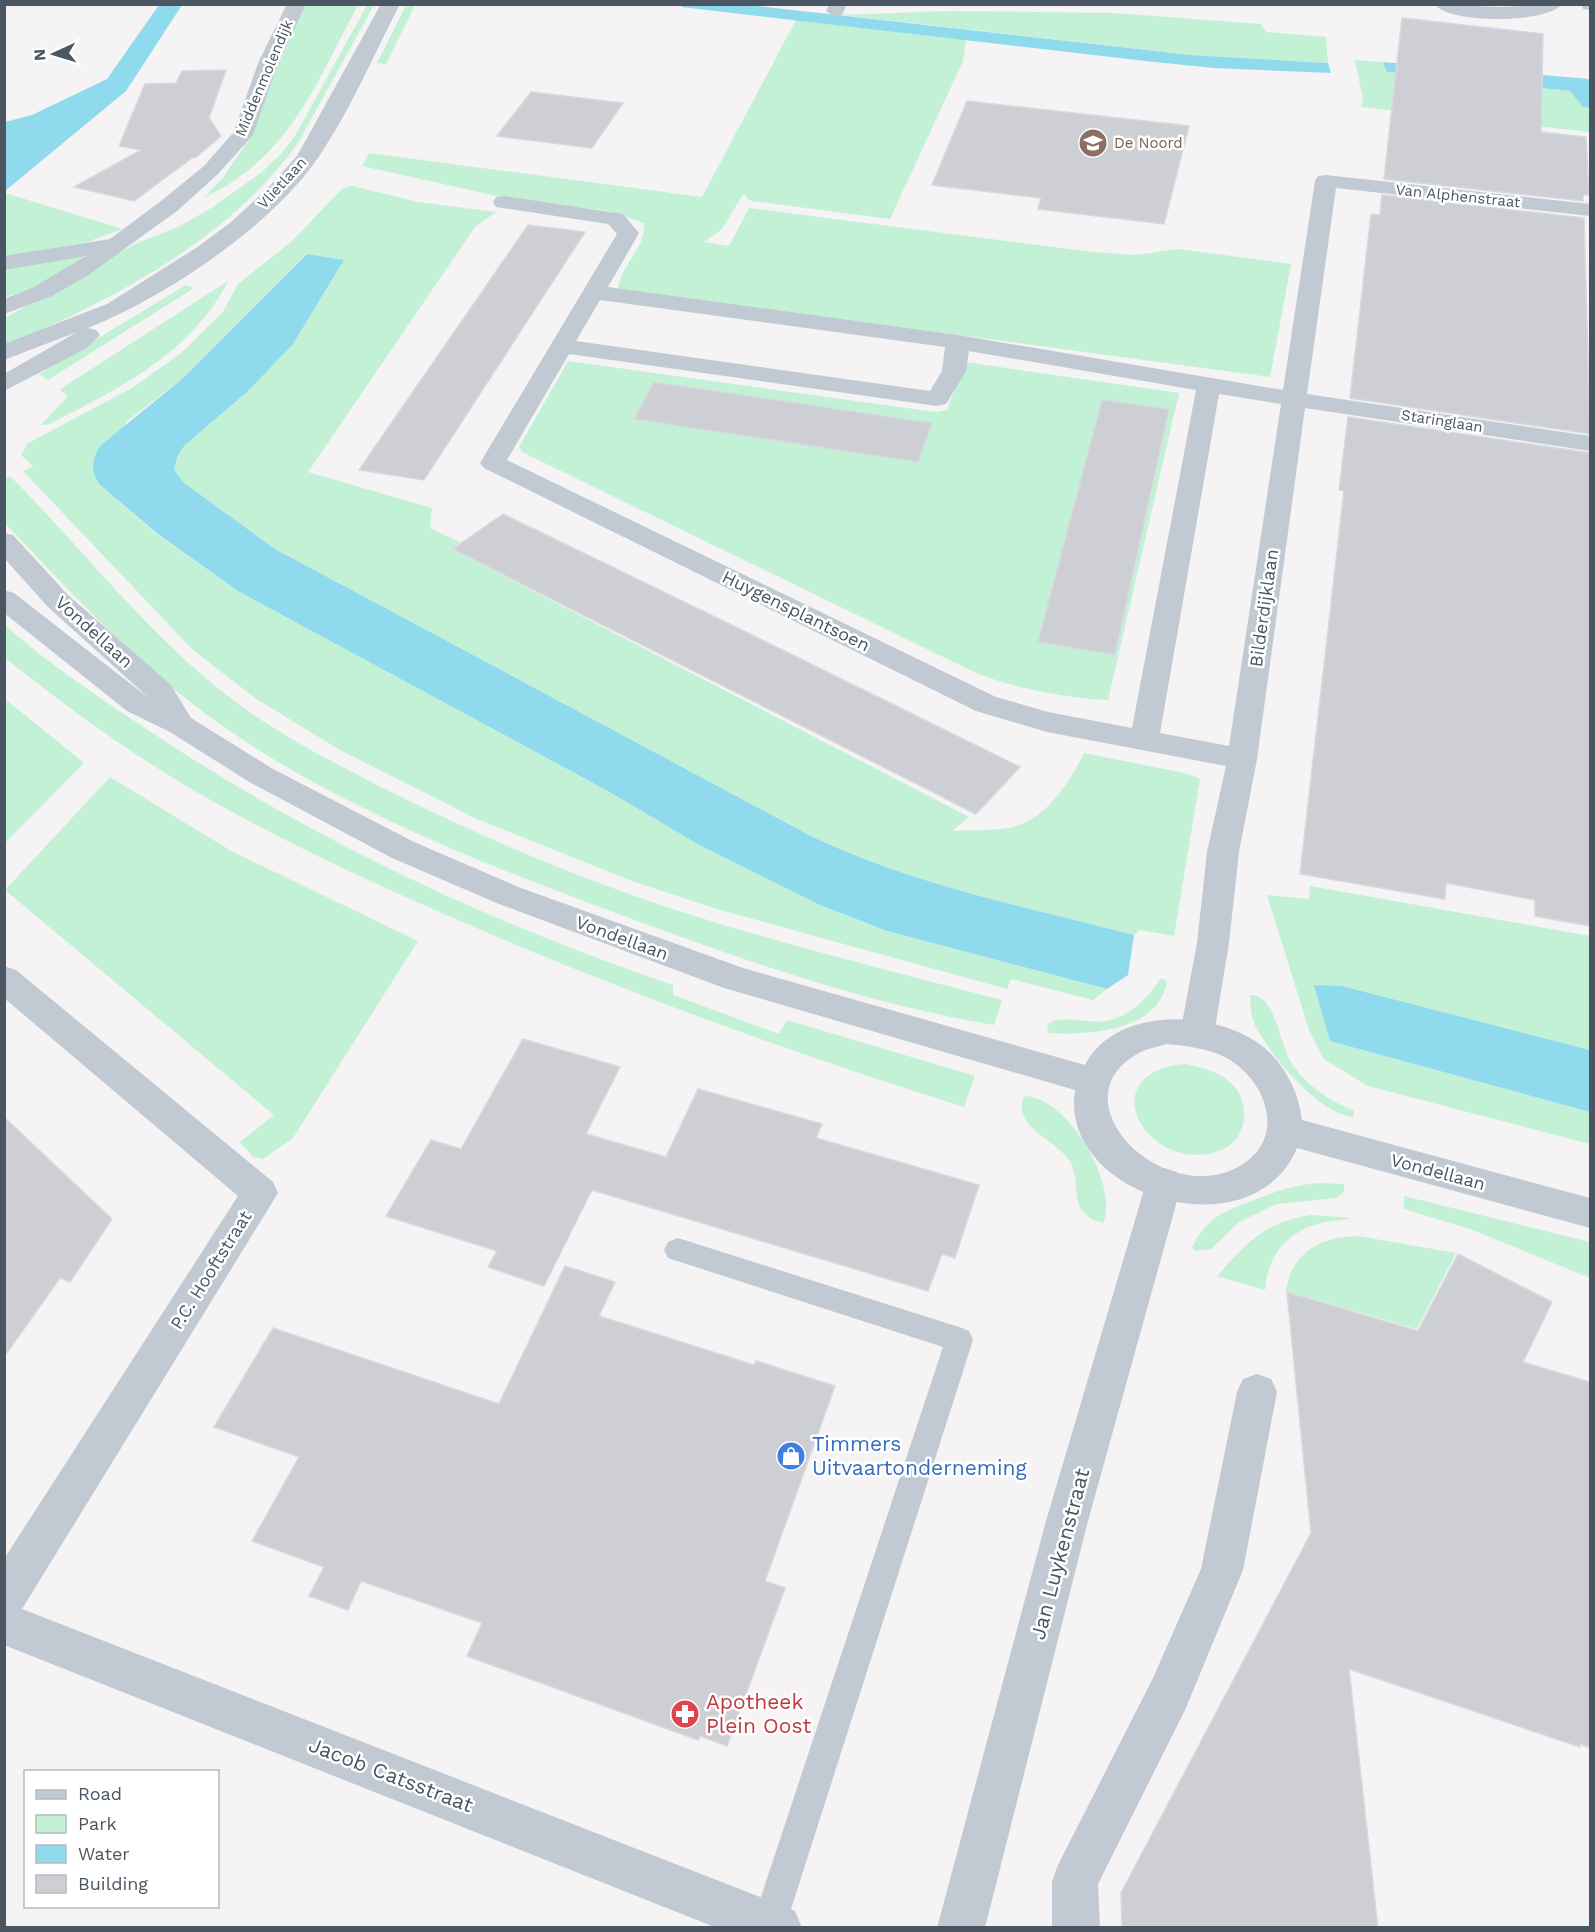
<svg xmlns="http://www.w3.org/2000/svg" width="1595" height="1932" font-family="'Work Sans',sans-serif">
	<rect width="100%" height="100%" fill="#f5f3f3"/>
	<g fill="#c3f1d5">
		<path d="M 301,5 L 358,5 C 316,83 290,158 203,198 L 222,179 L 248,141 L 259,114 L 272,64 Z"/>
		<path d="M 367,5 L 374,5 L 298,143 C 229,240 112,300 5,346 L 5,318 L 135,244 L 180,226 L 213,207 L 262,172 L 281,154 L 295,136 Z"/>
		<path d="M 406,5 L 415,5 L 386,64 L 377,63 Z"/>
		<path d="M 950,11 L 1113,13 L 1261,24 L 1266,32 L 1326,37 L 1328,63 L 1190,55 L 841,15 Z"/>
		<path d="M 796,20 L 966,40 L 963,61 L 890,219 L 753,201 L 748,200 L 744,193 L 722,229 L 704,242 L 729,246 L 749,208 L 1093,252 L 1136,255 L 1178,249 L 1291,264 L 1270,377 L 618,289 C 622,262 646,249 644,223 L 609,211 L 510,199 L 362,166 L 369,153 L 702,197 Z"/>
		<path d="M 1355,60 L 1383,62 L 1387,72 L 1571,91 L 1583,107 L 1590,108 L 1590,132 L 1361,107 L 1363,99 Z"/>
		<path d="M 352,186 L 418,202 L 496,212 L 475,227 L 308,472 L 432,508 L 430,528 L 460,542 L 452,549 L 969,817 L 952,831 C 971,830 990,831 1008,828 C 1045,822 1068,784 1084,753 L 1184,773 L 1200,779 L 1174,936 L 1139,930 L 1134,935 C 1022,906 913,885 809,835 L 275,549 L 183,482 L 174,470 L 177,459 L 184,446 L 248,391 L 293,344 L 344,260 L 306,254 L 182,379 L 127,421 L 99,484 L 159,536 L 238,591 L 606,790 L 701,846 L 820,905 L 887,931 L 1107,989 L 1093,1000 L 1011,979 L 1007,989 L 717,909 L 632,881 L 477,819 L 338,749 L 255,698 L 192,649 L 23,471 L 33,466 L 21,455 L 28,443 L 132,388 L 180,354 L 223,312 L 238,284 L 291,242 L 343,188 Z"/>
		<path d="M 5,193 L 123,229 L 87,242 L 5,257 Z"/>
		<path d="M 81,255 L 85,257 L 84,260 C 59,274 33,291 5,297 L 5,269 Z"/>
		<path d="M 228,281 C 191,354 117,390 47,425 L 41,425 L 68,396 L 60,390 L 62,388 Z"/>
		<path d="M 186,285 L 194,288 L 48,380 L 39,374 Z"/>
		<path d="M 568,361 L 935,412 L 947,410 L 965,362 L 1179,393 L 1108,700 C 1067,698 1011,688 974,672 L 522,452 L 519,447 Z"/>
		<path d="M 10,476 C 82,548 144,630 224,693 C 270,730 325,758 377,785 C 476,835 580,879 685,913 C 789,946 896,972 1002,1000 L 994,1025 C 862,1003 734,957 608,910 C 473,860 323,801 206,714 C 134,661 66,588 5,523 L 5,478 Z"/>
		<path d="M 5,625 C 45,661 91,692 136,722 C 301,834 484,921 673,985 L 673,995 L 779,1034 L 787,1020 L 975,1076 L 964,1107 C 814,1060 666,1007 521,947 C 408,899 294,849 188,787 C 124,749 63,704 5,658 Z"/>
		<path d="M 5,699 L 84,763 L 5,843 Z"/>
		<path d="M 110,777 L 233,852 L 418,941 L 293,1138 L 263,1159 L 253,1157 L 240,1142 L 274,1115 L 5,890 Z"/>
		<path d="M 1310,886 L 1590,936 L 1590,1050 L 1342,986 L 1331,1041 L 1590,1112 L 1590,1144 L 1368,1086 L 1324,1059 L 1310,1033 L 1267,895 L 1309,899 Z"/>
		<path d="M 1161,978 L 1167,981 C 1159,1032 1088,1035 1049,1033 L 1047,1026 C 1056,1012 1093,1026 1111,1020 C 1135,1012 1148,998 1161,978 Z"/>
		<path d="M 1250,995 C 1277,994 1279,1048 1294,1067 C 1310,1088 1330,1101 1354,1111 L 1354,1117 C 1320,1115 1271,1056 1256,1027 C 1251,1018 1250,1006 1250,995 Z"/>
		<path d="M 1184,1064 C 1202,1067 1221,1072 1234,1086 C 1251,1107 1247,1141 1219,1151 C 1149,1176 1088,1074 1184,1064 Z"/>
		<path d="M 1024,1096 C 1067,1096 1120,1185 1103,1223 L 1091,1219 L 1080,1208 C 1074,1193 1078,1178 1071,1163 C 1059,1140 1011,1129 1024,1096 Z"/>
		<path d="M 1322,1183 L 1344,1184 L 1344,1192 L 1336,1198 L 1277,1204 L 1239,1222 L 1211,1249 L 1196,1251 L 1192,1248 C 1207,1216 1224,1212 1254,1200 C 1277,1191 1296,1184 1322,1183 Z"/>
		<path d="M 1404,1196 L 1590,1242 L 1590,1278 L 1470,1229 L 1404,1209 Z"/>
		<path d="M 1312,1215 L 1351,1218 C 1344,1221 1333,1220 1324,1222 C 1289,1230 1267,1255 1265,1290 L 1217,1276 C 1248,1242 1264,1222 1312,1215 Z"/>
		<path d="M 1358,1236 L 1456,1253 L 1417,1329 L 1286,1291 C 1292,1251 1321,1237 1358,1236 Z"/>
	</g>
	<g fill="#90daee">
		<path d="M 683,4 L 748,5 L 1190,55 L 1328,63 L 1331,73 L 1214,68 L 1145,61 L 681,7 Z"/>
		<path d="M 159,5 L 182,5 L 126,91 L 5,191 L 5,122 L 32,115 L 107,79 Z"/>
		<path d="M 1383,62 L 1590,79 L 1590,108 L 1583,107 L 1570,91 L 1387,72 Z"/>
		<path d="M 307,254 L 344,260 L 293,344 L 248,391 L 184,446 L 177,458 L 174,470 L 183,482 L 275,549 L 809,835 C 913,885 1022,906 1134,935 L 1128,975 L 1107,989 L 887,931 L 820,905 L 701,846 L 606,790 L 238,591 L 159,535 L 99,484 C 90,470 92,459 100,446 L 182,379 Z"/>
		<path d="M 1314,985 L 1342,986 L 1590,1050 L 1590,1112 L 1330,1041 Z"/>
	</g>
	<g fill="#cdcfd5" stroke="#d7d9de" stroke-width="1.5">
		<path d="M 1402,18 L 1543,34 L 1541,132 L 1586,137 L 1589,195 L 1583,195 L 1583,201 L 1384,179 Z"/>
		<path d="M 226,70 L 209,118 L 221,136 L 195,158 L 192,158 L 134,201 L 74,187 L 141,150 L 119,146 L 145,84 L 176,83 L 182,71 Z"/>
		<path d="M 531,92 L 623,103 L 592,148 L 497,136 Z"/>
		<path d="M 967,101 L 1189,126 L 1164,224 L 1038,209 L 1041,198 L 932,185 Z"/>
		<path d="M 1382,195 L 1584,218 L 1590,434 L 1350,398 L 1371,214 L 1380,215 Z"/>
		<path d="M 528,225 L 585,232 L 424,480 L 359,470 Z"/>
		<path d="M 654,382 L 932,423 L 918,462 L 634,419 Z"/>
		<path d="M 1102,400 L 1169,409 L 1115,655 L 1038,642 Z"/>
		<path d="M 1348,417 L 1590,453 L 1590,926 L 1535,916 L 1535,900 L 1446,883 L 1445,899 L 1300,874 L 1344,491 L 1339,490 Z"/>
		<path d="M 503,514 L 746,632 L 1020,767 L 976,814 L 453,549 Z"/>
		<path d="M 523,1039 L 620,1067 L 586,1134 L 666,1157 L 698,1089 L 822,1124 L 816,1138 L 979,1185 L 955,1258 L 942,1254 L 928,1291 L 592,1190 L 544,1286 L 488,1267 L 497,1251 L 386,1216 L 431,1140 L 461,1149 Z"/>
		<path d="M 4,1117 L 112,1219 L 70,1282 L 60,1278 L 4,1357 Z"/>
		<path d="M 1458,1254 L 1552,1302 L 1523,1362 L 1590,1382 L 1590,1748 L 1580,1744 L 1580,1747 L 1349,1669 L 1378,1928 L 1122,1928 L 1121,1893 L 1311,1533 L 1287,1292 L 1418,1331 Z"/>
		<path d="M 565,1266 L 615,1282 L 599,1316 L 754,1365 L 756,1361 L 835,1386 L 765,1581 L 785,1588 L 727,1746 L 700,1736 L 698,1740 L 467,1656 L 482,1623 L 361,1581 L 348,1610 L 309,1596 L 324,1567 L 252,1541 L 299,1457 L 214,1427 L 273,1328 L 499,1404 Z"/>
	</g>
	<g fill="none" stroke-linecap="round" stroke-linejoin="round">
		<path fill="#c1cad2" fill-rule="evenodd" d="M 678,1238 L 959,1327 L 969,1331 L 973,1340 L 785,1928 L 753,1928 L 752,1924 L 943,1347 L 668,1258 L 664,1250 L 668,1242 Z"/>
		<g fill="#c1cad2" fill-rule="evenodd">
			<path d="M 287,4 L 306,4 L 279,61 L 253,135 L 218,174 L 177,211 L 87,276 L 50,297 L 4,314 L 4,299 L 34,287 L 86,256 L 4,270 L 4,256 L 110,239 L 161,201 L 204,166 L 233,133 L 259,61 Z"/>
			<path d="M 829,4 L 847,4 L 842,15 L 835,17 L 826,11 Z"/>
			<path d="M 1434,4 L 1499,7 L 1562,4 C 1547,24 1449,24 1434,4 Z"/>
			<path d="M 1581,4 L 1590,4 L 1590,10 L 1583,9 Z"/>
			<path d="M 1326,175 L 1590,204 L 1590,216 L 1336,188 L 1307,394 L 1590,436 L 1590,451 L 1305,408 L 1257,759 L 1239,852 L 1229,943 L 1214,1034 L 1209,1043 L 1197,1047 L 1185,1043 L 1180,1034 L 1197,943 L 1207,852 L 1226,766 L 1047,732 L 976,711 L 484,468 L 480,463 L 617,234 L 608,224 L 496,207 L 493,202 L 496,197 L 504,196 L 623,214 L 639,233 L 608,287 L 958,335 L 1283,390 L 1315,181 L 1318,176 ZM 600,300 L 945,347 L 942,371 L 930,391 L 576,341 ZM 969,351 L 1196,390 L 1132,728 L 1048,712 L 996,697 L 507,460 L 569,354 L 937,406 L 946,404 L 966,371 ZM 1219,394 L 1281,404 L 1229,746 L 1160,733 Z"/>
			<path d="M 4,966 L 16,970 L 273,1182 L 278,1193 L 22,1609 L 778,1904 L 795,1911 L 802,1928 L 717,1928 L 4,1645 L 4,1559 L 238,1196 L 4,998 Z"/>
			<path d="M 1164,1168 L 1177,1172 L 1182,1183 L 1088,1521 L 985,1928 L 937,1928 L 1046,1521 L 1146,1183 L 1151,1172 Z"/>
			<path d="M 1257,1374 L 1271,1379 L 1277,1392 L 1243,1570 L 1185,1710 L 1098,1884 L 1100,1928 L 1052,1928 L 1052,1882 L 1058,1865 L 1153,1678 L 1201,1569 L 1237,1392 L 1243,1379 Z"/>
		</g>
		<g fill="#c1cad2" fill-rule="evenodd">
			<path d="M 381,4 L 400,4 C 373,56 349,114 315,162 C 266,230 165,297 88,328 L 96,330 L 100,335 L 87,348 L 4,391 L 4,374 L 77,332 L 4,360 L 4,344 L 107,304 L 196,248 L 230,223 L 267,189 L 297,156 Z"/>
			<path d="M 4,533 L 13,535 L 68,595 L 171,685 L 191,718 L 273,769 L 414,842 L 521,888 L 743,968 L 1085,1065 C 1116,1004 1222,1009 1268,1051 C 1287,1069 1299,1094 1302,1120 L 1590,1198 L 1590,1228 L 1297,1148 C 1253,1254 1058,1197 1075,1090 L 724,988 L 499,904 L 392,858 L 251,783 L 170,732 L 127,711 L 4,613 L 4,590 L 14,593 L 150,699 L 48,607 L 4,558 ZM 1167,1044 C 1186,1046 1207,1048 1225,1057 C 1269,1081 1288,1142 1236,1168 C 1159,1207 1053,1097 1141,1052 C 1149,1048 1158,1047 1167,1044 Z"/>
		</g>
	</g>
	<defs>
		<g id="school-disc" transform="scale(1.5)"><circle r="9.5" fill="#8d6e63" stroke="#fff"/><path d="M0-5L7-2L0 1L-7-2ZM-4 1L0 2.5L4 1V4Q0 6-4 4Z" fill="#fff"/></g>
		<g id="shop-disc" transform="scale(1.5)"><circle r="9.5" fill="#3f7fe0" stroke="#fff"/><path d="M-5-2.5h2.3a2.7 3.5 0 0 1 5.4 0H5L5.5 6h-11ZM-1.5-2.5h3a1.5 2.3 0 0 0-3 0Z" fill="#fff"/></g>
		<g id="pharmacy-disc" transform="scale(1.5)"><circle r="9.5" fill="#e0444e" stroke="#fff"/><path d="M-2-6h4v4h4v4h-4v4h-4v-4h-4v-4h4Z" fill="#fff"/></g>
	</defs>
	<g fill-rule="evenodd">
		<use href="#school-disc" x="1093" y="143"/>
		<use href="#shop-disc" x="791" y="1456"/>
		<use href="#pharmacy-disc" x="685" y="1714"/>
	</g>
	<g text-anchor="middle" stroke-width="5" stroke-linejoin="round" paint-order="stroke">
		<g font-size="15" fill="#4a5661" stroke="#fff">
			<text transform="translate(264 78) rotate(-67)" y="5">Middenmolendijk</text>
			<text transform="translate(282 183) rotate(-47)" y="5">Vlietlaan</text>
			<text transform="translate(1458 196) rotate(6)" y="5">Van Alphenstraat</text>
			<text transform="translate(1442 421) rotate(9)" y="5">Staringlaan</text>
		</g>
		<g font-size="15" fill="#785e54" stroke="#fff" text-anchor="start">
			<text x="1114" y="148">De Noord</text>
		</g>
		<g font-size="18" fill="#4a5661" stroke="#fff">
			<text transform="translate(1264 608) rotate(-82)" y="6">Bilderdijklaan</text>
			<text transform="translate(796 611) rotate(26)" y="6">Huygensplantsoen</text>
			<text transform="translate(94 632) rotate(42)" y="6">Vondellaan</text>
			<text transform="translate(622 938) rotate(20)" y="6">Vondellaan</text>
			<text transform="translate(1438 1172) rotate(15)" y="6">Vondellaan</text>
			<text transform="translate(211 1270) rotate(-58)" y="6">P.C. Hooftstraat</text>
		</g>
		<g font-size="21" fill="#366cbe" stroke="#fff" text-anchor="start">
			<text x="812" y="1451">Timmers<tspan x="812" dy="24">Uitvaartonderneming</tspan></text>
		</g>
		<g font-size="21" fill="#4a5661" stroke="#fff">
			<text transform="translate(1060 1554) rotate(-75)" y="7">Jan Luykenstraat</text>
			<text transform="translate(391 1775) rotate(21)" y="7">Jacob Catsstraat</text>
		</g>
		<g font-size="21" fill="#be3a42" stroke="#fff" text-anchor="start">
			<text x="706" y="1709">Apotheek<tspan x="706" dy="24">Plein Oost</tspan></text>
		</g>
	</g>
	<rect width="1595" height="1932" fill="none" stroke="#4a5661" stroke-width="12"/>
	<rect x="24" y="1770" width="195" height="138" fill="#ffffff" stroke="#b7bbc0" stroke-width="1.5"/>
	<rect x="36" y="1790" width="30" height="9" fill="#c1cad2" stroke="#b7bbc0" stroke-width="1.5"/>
	<text x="78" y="1800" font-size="18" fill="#4a5661">Road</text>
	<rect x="36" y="1815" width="30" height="18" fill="#c3f1d5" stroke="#b7bbc0" stroke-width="1.5"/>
	<text x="78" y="1830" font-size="18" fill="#4a5661">Park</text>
	<rect x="36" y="1845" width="30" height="18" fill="#90daee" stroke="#b7bbc0" stroke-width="1.5"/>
	<text x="78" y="1860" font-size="18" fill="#4a5661">Water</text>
	<rect x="36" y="1875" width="30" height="18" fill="#cdcfd5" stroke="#b7bbc0" stroke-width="1.5"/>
	<text x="78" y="1890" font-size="18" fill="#4a5661">Building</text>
	<g transform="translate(54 54) rotate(266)" stroke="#ffffff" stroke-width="4.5" paint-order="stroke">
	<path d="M0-4.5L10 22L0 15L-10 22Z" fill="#4a5661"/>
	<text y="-9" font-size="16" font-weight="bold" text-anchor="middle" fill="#4a5661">N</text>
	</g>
</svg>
